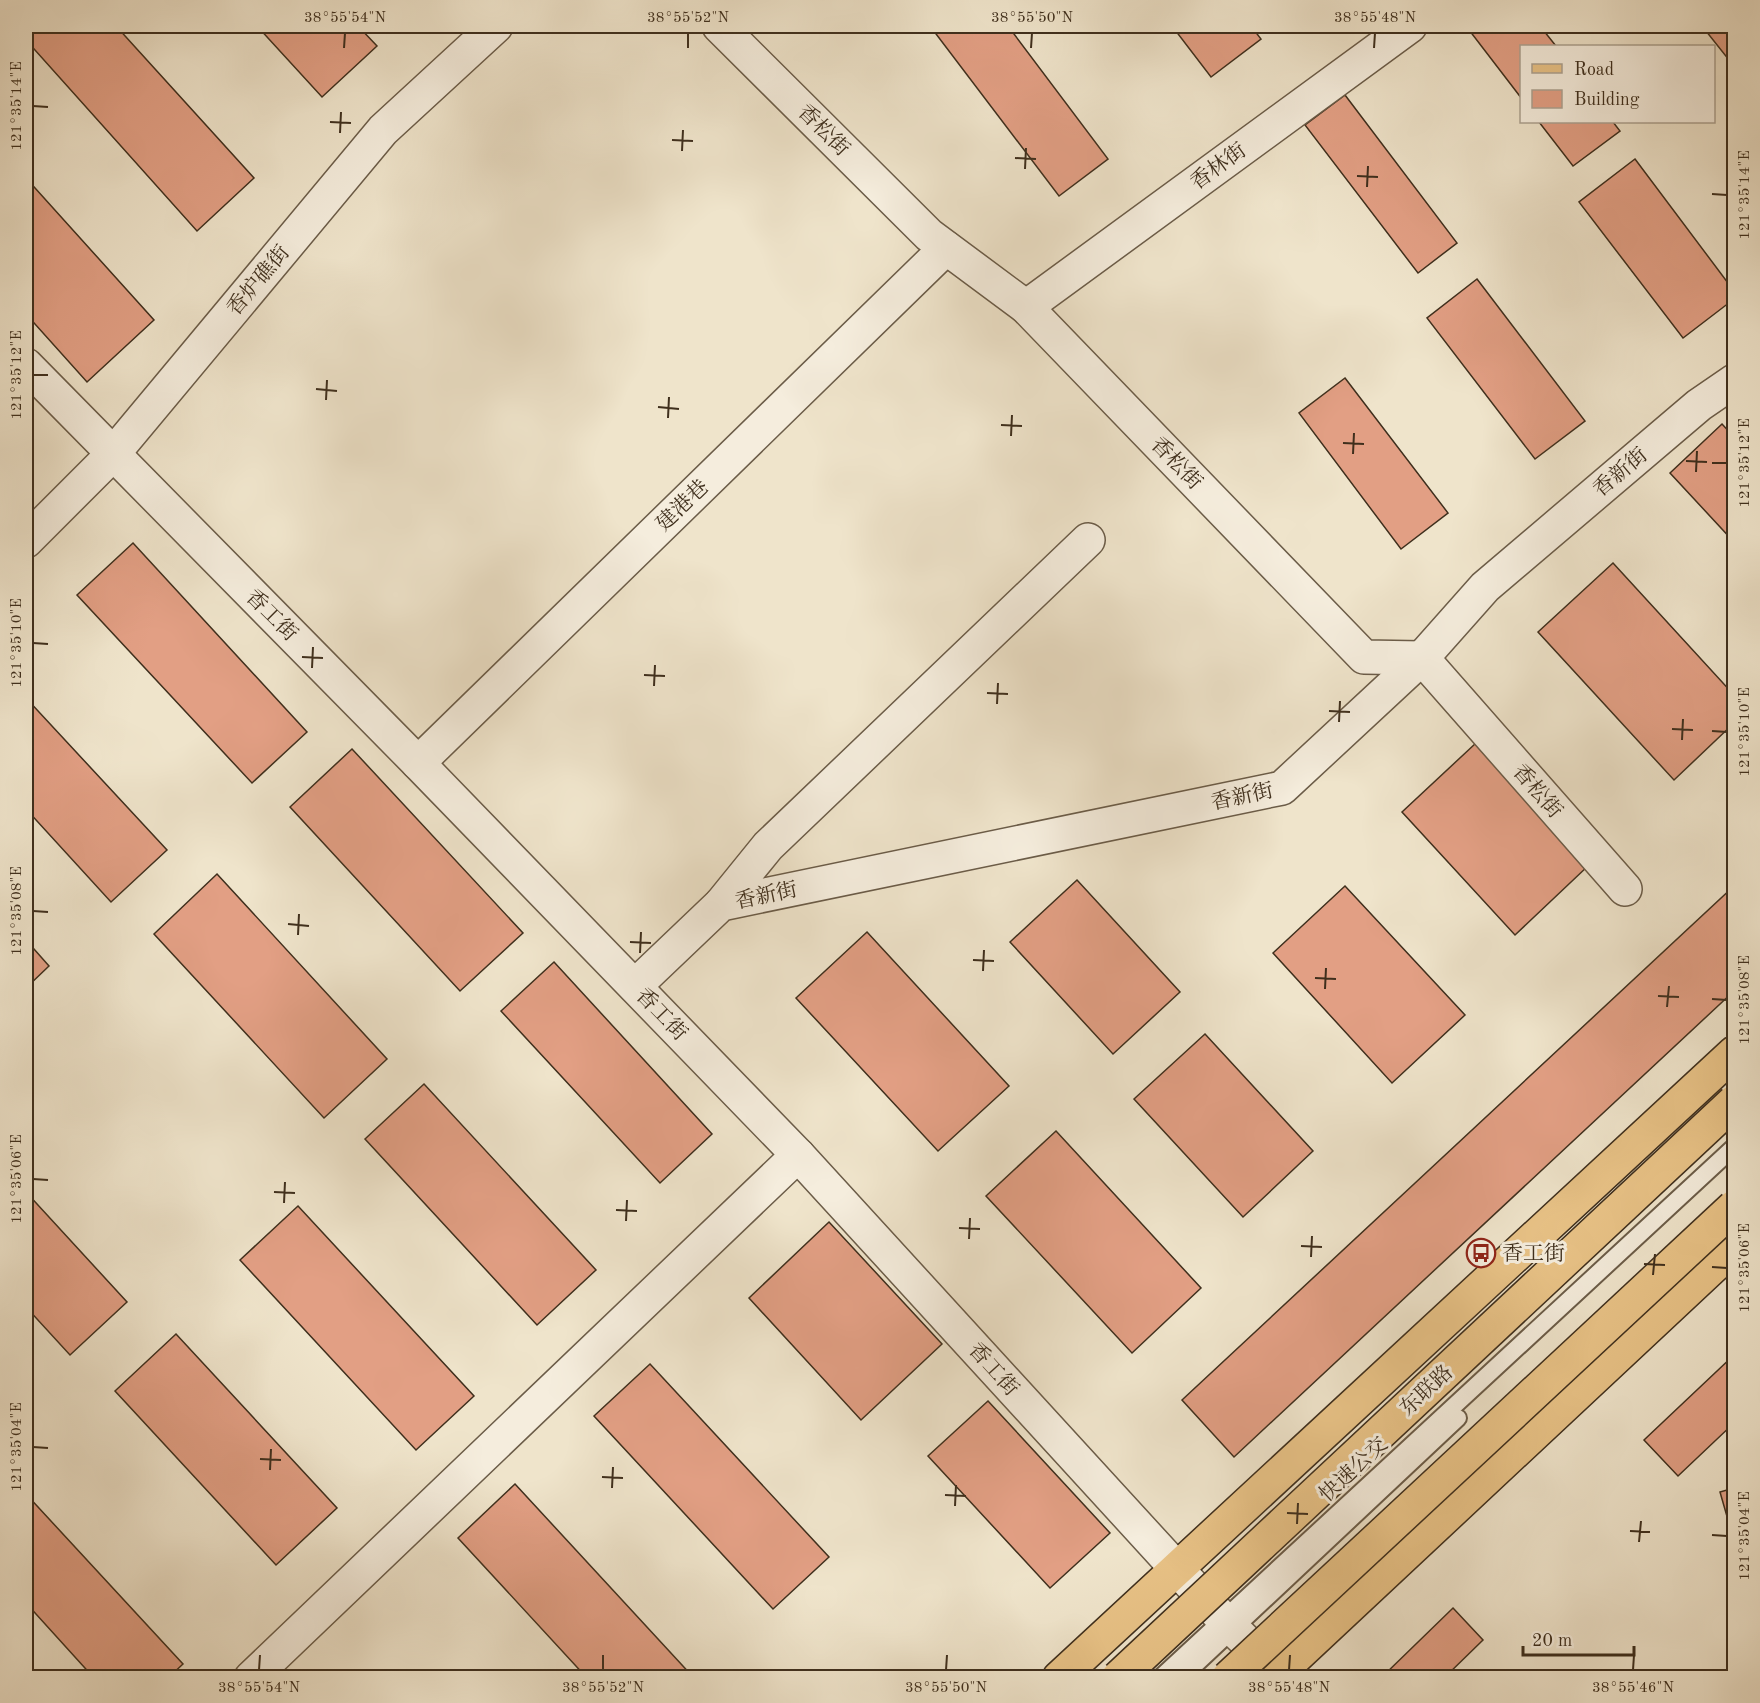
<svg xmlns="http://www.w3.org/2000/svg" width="1760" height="1703" font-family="'Old Standard TT','Noto Serif SC',serif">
	<rect width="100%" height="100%" fill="#efe4cb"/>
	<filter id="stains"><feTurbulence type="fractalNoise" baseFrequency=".00333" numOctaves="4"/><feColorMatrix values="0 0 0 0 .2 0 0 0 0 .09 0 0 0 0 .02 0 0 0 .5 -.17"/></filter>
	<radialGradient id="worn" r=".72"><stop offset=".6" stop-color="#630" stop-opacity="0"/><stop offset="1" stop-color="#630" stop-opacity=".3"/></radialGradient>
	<g fill="#e29f84" stroke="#3f2f1d" stroke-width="1.5">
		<path d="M 26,26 L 116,26 L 254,178 L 197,231 L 26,40 Z"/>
		<path d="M 257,26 L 358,26 L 377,46 L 322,97 Z"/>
		<path d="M 930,26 L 1008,26 L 1108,159 L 1059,196 Z"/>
		<path d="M 1172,26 L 1251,26 L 1261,39 L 1211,77 Z"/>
		<path d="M 1466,26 L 1540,26 L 1556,46 L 1522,46 L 1522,99 Z"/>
		<path d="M 1702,26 L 1734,26 L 1734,56 L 1729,60 Z"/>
		<path d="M 1345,95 L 1457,243 L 1418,273 L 1305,125 Z"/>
		<path d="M 1539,122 L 1613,122 L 1620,131 L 1573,166 Z"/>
		<path d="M 1635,159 L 1734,291 L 1734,299 L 1683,338 L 1579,202 Z"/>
		<path d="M 26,178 L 154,320 L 87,382 L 26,314 Z"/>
		<path d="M 1477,279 L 1585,421 L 1535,459 L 1427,318 Z"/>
		<path d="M 1345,378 L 1448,513 L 1401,549 L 1299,413 Z"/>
		<path d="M 1722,424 L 1734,437 L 1734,542 L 1670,473 Z"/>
		<path d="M 133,543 L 307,732 L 252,783 L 77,595 Z"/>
		<path d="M 1613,563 L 1734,695 L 1734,723 L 1674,780 L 1538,632 Z"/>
		<path d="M 26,698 L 167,850 L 111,902 L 26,809 Z"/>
		<path d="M 1476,743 L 1589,865 L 1515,935 L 1402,812 Z"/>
		<path d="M 352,749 L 523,933 L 460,991 L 290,807 Z"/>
		<path d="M 217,874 L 387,1059 L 324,1118 L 154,934 Z"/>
		<path d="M 1077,880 L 1180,992 L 1113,1054 L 1010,942 Z"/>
		<path d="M 1345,886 L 1465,1015 L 1392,1083 L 1273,953 Z"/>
		<path d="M 1734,886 L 1734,991 L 1234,1457 L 1182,1400 Z"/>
		<path d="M 867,932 L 1009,1086 L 938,1151 L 796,998 Z"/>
		<path d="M 26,940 L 49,966 L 26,988 Z"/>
		<path d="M 554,962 L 712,1134 L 660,1183 L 501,1011 Z"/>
		<path d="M 1205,1034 L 1313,1151 L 1243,1217 L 1134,1099 Z"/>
		<path d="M 424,1084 L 596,1270 L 537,1325 L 365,1139 Z"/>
		<path d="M 1056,1131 L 1201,1288 L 1132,1353 L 986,1196 Z"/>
		<path d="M 26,1192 L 127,1302 L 70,1355 L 26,1307 Z"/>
		<path d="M 298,1206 L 474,1396 L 416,1450 L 240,1260 Z"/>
		<path d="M 829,1222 L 942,1344 L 861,1420 L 749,1298 Z"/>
		<path d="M 176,1334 L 337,1508 L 276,1565 L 115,1391 Z"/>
		<path d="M 1734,1355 L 1734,1423 L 1678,1476 L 1644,1440 Z"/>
		<path d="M 650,1364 L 829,1557 L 773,1609 L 594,1416 Z"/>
		<path d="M 988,1401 L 1110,1533 L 1050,1588 L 928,1456 Z"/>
		<path d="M 515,1484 L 694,1678 L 587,1678 L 458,1538 Z"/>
		<path d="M 1734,1488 L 1734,1541 L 1720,1492 Z"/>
		<path d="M 26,1494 L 183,1664 L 168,1678 L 94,1678 L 26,1603 Z"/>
		<path d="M 1453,1608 L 1483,1640 L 1444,1678 L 1381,1678 Z"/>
	</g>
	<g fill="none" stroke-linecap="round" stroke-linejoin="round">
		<g stroke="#6b5c48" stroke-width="20">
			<g id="lane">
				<path d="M 1160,1678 L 1734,1147"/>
				<path d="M 1181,1678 L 1458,1418"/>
			</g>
		</g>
		<g stroke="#6b5c48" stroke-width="36">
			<g id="street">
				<path d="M 719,26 L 929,235 L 1026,307 L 1364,657 L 1422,658 L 1625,889"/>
				<path d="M 1026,307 L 1410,26"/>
				<path d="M 26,365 L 418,763 L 798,1155 L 1177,1569 L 1223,1619 L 1277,1672"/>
				<path d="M 26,541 L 113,454 L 383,130 L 496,26"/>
				<path d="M 418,763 L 946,248"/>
				<path d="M 721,904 L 768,846 L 1088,540"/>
				<path d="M 635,986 L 721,904 L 1282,788 L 1422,658 L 1485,587 L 1699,405 L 1734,381"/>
				<path d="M 251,1678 L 798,1155"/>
			</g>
		</g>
		<g stroke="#3f2f1d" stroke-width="36">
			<g id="primary">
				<path d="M 1059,1678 L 1734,1053"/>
				<path d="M 1273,1678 L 1734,1247"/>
			</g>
		</g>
		<use href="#lane" stroke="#f5eddd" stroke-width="16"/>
		<use href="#street" stroke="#f5eddd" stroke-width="33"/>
		<use href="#primary" stroke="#e8c286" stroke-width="33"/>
		<g stroke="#3f2f1d" stroke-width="36" stroke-linecap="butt">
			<g id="highway-bridge">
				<path d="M 1118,1678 L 1734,1102"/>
				<path d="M 1228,1678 L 1734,1207"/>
			</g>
		</g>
		<use href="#highway-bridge" stroke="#e8c286" stroke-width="33"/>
	</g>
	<path fill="none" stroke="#3f2f1d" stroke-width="2" d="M 344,48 L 345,33M 688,48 L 688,33M 1031,48 L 1032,33M 1374,48 L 1375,33M 33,106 L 48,107M 330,122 L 351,123M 340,133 L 341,112M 672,140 L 693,141M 682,151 L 683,130M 1015,158 L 1036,159M 1025,169 L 1026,148M 1357,176 L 1378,177M 1367,187 L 1368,166M 1712,194 L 1727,195M 33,375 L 48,375M 316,389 L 337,391M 326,400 L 327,380M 658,407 L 679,409M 668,418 L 669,397M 1001,425 L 1022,426M 1011,436 L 1012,415M 1343,443 L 1364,444M 1353,454 L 1354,433M 1686,461 L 1707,462M 1712,463 L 1727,463M 1696,472 L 1697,451M 33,643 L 48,644M 302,657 L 323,658M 312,668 L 313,647M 644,675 L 665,676M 654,686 L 655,665M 987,693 L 1008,694M 997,704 L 998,683M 1329,711 L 1350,712M 1339,722 L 1340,701M 1672,729 L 1693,730M 1712,731 L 1727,732M 1682,740 L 1683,719M 33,911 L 48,912M 288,924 L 309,926M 298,935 L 299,914M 630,942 L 651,943M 640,953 L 641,932M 973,960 L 994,961M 983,971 L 984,950M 1315,978 L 1336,979M 1325,989 L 1326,968M 1658,996 L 1679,997M 1712,999 L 1727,1000M 1667,1007 L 1669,986M 33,1179 L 48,1180M 274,1192 L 295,1193M 284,1203 L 285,1182M 616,1210 L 637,1211M 626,1221 L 627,1200M 959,1228 L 980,1229M 969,1239 L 970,1218M 1301,1246 L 1322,1247M 1311,1257 L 1312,1236M 1644,1264 L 1665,1265M 1712,1267 L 1727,1268M 1653,1275 L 1655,1254M 33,1447 L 48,1448M 260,1459 L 281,1460M 270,1470 L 271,1449M 602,1477 L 623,1478M 612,1488 L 613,1467M 945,1495 L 966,1496M 955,1506 L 956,1485M 1287,1513 L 1308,1514M 1297,1524 L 1298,1503M 1630,1531 L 1650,1532M 1712,1535 L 1727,1536M 1639,1542 L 1641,1521M 259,1670 L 260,1655M 603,1670 L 603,1655M 946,1670 L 947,1655M 1289,1670 L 1290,1655M 1633,1670 L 1634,1655"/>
	<defs>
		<g id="bus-ring" transform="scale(1.5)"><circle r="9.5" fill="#f5eddd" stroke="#8f2418" stroke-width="1.5"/><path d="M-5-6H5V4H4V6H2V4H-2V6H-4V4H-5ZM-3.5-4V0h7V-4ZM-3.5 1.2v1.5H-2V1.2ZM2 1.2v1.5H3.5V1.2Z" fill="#8f2418"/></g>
	</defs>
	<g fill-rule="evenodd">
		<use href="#bus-ring" x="1481" y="1253"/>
	</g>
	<g text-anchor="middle" stroke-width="6" stroke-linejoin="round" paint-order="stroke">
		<g font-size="21" fill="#3f2f1d" stroke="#f5eddd">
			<text transform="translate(824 130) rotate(45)" y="7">香松街</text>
			<text transform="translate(1218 166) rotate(-36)" y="7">香林街</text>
			<text transform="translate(258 280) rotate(-50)" y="7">香炉礁街</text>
			<text transform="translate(1177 463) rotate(46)" y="7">香松街</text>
			<text transform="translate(1620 472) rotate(-40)" y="7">香新街</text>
			<text transform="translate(682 505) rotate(-44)" y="7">建港巷</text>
			<text transform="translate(272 615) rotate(45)" y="7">香工街</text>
			<text transform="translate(1538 791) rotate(49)" y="7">香松街</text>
			<text transform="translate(1242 796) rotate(-12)" y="7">香新街</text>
			<text transform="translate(766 895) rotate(-12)" y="7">香新街</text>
			<text transform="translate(662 1014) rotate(46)" y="7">香工街</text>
			<text transform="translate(994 1369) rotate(48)" y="7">香工街</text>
			<text transform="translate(1426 1390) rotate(-43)" y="7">东联路</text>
			<text transform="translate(1353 1469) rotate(-43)" y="7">快速公交</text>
		</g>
		<g font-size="21" fill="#3f2f1d" stroke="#f5eddd" text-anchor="start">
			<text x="1502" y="1260">香工街</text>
		</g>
	</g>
	<rect width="1760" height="1703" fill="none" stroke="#efe4cb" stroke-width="66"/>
	<rect x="1520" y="45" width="195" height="78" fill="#f5eddd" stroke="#aca190" stroke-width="1.5"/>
	<rect x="1532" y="64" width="30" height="9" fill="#e8c286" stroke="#aca190" stroke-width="1.5"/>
	<text x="1574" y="75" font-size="18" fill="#3f2f1d">Road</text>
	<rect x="1532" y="90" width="30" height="18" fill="#e29f84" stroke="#aca190" stroke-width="1.5"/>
	<text x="1574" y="105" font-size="18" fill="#3f2f1d">Building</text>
	<path d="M1523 1646v9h111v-9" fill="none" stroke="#3f2f1d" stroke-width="3"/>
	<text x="1532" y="1646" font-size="18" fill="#3f2f1d" stroke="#f5eddd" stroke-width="4.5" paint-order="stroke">20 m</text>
	<rect x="33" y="33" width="1694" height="1637" fill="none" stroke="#3f2f1d" stroke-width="2"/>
	<g font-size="15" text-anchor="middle" fill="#3f2f1d">
		<text x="345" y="22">38°55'54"N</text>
		<text x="688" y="22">38°55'52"N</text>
		<text x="1032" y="22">38°55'50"N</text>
		<text x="1375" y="22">38°55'48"N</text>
		<text transform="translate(16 106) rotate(-90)" y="5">121°35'14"E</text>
		<text transform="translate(1744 195) rotate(-90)" y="5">121°35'14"E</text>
		<text transform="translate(16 375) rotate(-90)" y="5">121°35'12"E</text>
		<text transform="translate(1744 463) rotate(-90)" y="5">121°35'12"E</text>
		<text transform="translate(16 643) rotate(-90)" y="5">121°35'10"E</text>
		<text transform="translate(1744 732) rotate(-90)" y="5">121°35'10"E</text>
		<text transform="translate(16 911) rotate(-90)" y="5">121°35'08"E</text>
		<text transform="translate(1744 1000) rotate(-90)" y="5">121°35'08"E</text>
		<text transform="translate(16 1179) rotate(-90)" y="5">121°35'06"E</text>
		<text transform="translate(1744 1268) rotate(-90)" y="5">121°35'06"E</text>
		<text transform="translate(16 1447) rotate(-90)" y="5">121°35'04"E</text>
		<text transform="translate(1744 1536) rotate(-90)" y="5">121°35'04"E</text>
		<text x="259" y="1692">38°55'54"N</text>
		<text x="603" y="1692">38°55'52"N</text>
		<text x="946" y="1692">38°55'50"N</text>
		<text x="1289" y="1692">38°55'48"N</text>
		<text x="1633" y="1692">38°55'46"N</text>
	</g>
	<rect width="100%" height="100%" filter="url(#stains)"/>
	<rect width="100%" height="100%" fill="url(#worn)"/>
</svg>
